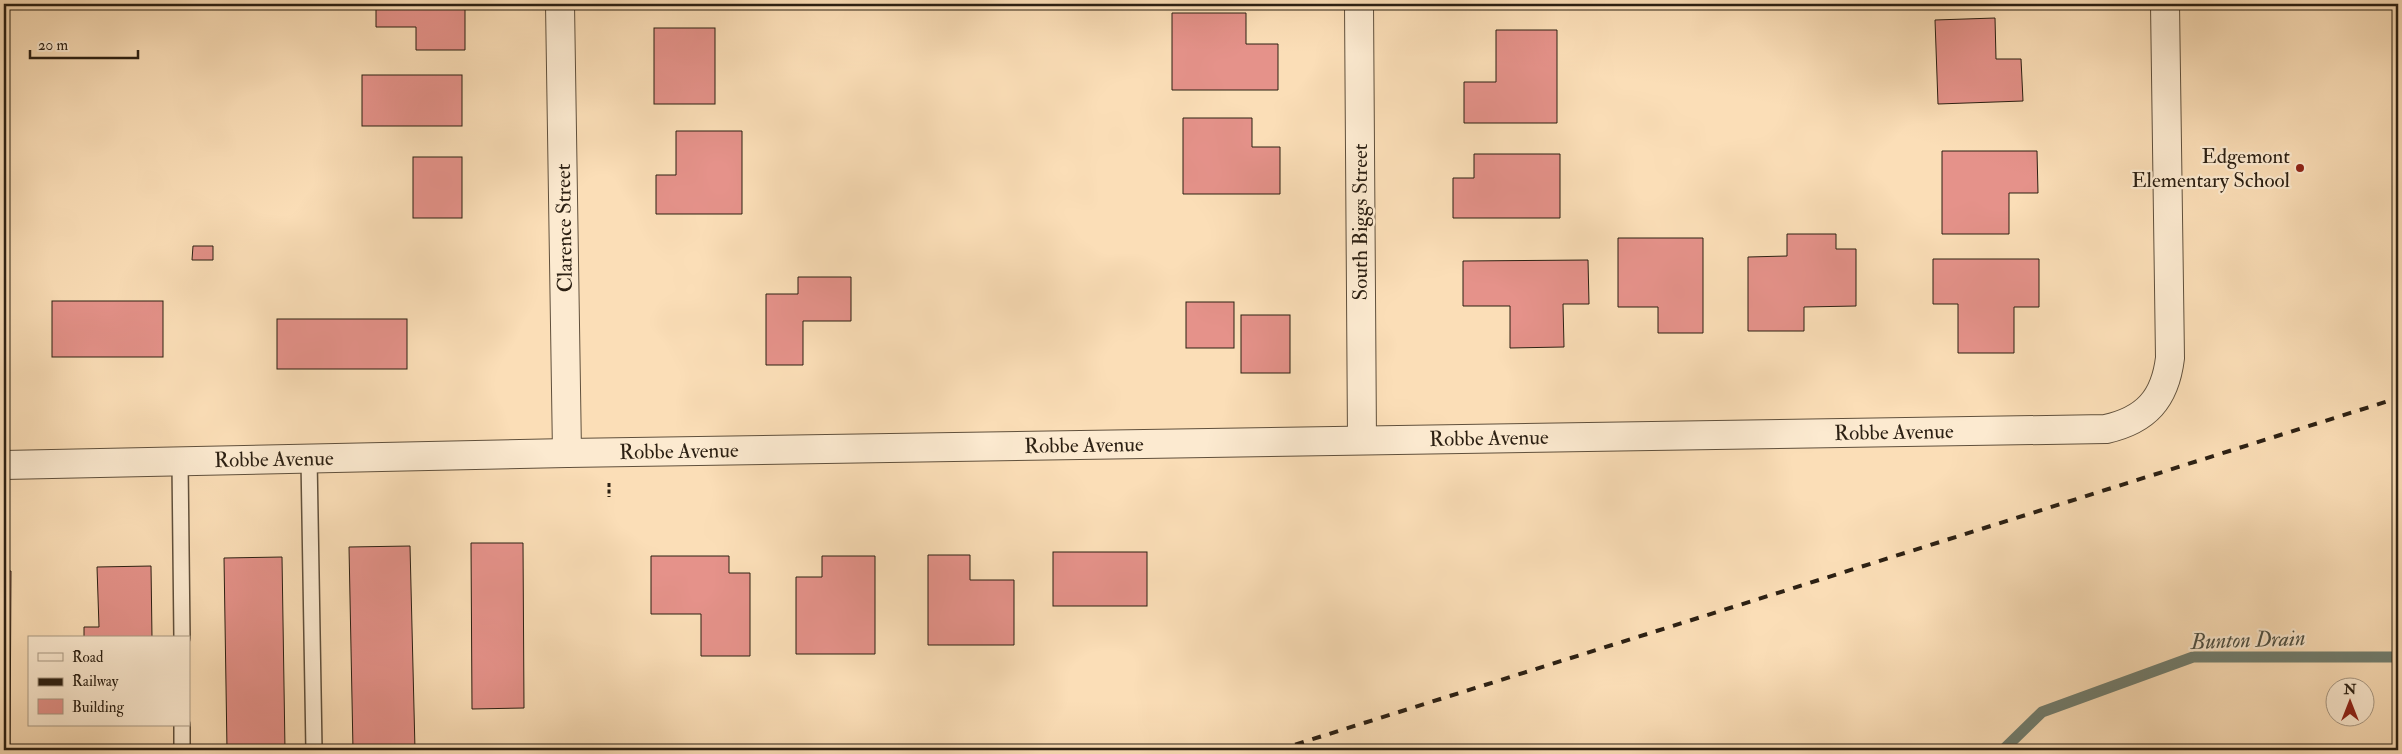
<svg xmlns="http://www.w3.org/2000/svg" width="2402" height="754" font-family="'IM FELL Double Pica',serif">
	<rect width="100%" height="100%" fill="#fbdeb7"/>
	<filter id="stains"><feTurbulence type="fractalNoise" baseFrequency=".004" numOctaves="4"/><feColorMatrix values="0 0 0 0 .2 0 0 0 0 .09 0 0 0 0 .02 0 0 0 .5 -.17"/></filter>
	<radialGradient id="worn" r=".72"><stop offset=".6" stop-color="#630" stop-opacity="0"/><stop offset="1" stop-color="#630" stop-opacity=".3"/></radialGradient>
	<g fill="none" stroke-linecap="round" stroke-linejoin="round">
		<path stroke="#717e70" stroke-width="11" d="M 2003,750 L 2042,712 L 2193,657 L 2398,657"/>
	</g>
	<g fill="#e5928a" stroke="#2c2013">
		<path d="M 376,4 L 465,4 L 465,50 L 416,50 L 416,27 L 376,27 Z"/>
		<rect x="652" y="4" width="95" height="1"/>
		<path d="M 1172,13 L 1246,13 L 1246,44 L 1278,44 L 1278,90 L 1172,90 Z"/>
		<path d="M 1995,18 L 1996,59 L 2021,59 L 2023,101 L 1938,104 L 1935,20 Z"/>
		<rect x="654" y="28" width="61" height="76"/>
		<path d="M 1496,30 L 1557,30 L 1557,123 L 1464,123 L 1464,82 L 1496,82 Z"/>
		<rect x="362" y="75" width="100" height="51"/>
		<path d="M 1183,118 L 1252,118 L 1252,147 L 1280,147 L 1280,194 L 1183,194 Z"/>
		<path d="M 676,131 L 742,131 L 742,214 L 656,214 L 656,175 L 676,175 Z"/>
		<path d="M 1942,151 L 2037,151 L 2038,193 L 2009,193 L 2009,234 L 1942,234 Z"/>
		<path d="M 1474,154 L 1560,154 L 1560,218 L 1453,218 L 1453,178 L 1474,178 Z"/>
		<rect x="413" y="157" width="49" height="61"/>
		<path d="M 1787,234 L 1836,234 L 1836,249 L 1856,249 L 1856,306 L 1804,307 L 1804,331 L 1748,331 L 1748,257 L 1787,256 Z"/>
		<path d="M 1618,238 L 1703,238 L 1703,333 L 1658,333 L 1658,307 L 1618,307 Z"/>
		<path d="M 193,246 L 213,246 L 213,260 L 192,260 Z"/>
		<rect x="4" y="249" width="5" height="27"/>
		<path d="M 1933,259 L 2039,259 L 2039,307 L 2014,307 L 2014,353 L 1958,353 L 1958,304 L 1933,304 Z"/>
		<path d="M 1588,260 L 1589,304 L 1563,304 L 1564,347 L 1510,348 L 1510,306 L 1463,306 L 1463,261 Z"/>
		<path d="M 798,277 L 851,277 L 851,321 L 803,321 L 803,365 L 766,365 L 766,294 L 798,294 Z"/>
		<rect x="52" y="301" width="111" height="56"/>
		<rect x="1186" y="302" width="48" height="46"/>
		<rect x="1241" y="315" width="49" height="58"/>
		<rect x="277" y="319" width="130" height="50"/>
		<path d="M 471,543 L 523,543 L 524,708 L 472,709 Z"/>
		<path d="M 410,546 L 415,750 L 353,750 L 349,547 Z"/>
		<rect x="1053" y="552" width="94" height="54"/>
		<path d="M 928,555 L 970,555 L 970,580 L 1014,580 L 1014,645 L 928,645 Z"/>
		<path d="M 651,556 L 729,556 L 729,573 L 750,573 L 750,656 L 701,656 L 701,614 L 651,614 Z"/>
		<path d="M 822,556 L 875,556 L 875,654 L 796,654 L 796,577 L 822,577 Z"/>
		<path d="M 282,557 L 285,750 L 227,750 L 224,558 Z"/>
		<path d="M 151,566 L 152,638 L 84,638 L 84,627 L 99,627 L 97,567 Z"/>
		<path d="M 4,571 L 11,571 L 10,750 L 4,750 Z"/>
	</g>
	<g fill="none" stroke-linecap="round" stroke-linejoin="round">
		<g stroke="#60503c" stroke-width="18">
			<g id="lane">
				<path d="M 309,458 L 314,750"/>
				<path d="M 180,461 L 182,638"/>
				<path d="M 182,725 L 182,750"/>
			</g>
		</g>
		<g stroke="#60503c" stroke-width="30">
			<g id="street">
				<path d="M 560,4 L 567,453"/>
				<path d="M 1359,4 L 1362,440"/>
				<path d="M 4,465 L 567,453 L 2106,429 C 2146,420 2165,399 2170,358 L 2165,4"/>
			</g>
		</g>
		<path stroke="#2c2013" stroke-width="3" stroke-dasharray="4 2.5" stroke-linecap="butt" d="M 609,483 L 609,497"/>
		<use href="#lane" stroke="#fcead0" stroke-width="15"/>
		<use href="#street" stroke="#fcead0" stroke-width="28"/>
		<path stroke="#2c2013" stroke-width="4" stroke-dasharray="9 9" stroke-linecap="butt" d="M 1278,750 L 2398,398"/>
	</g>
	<circle fill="#8f2418" stroke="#fcead0" stroke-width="2" cx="2300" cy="168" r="5"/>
	<g text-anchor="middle" stroke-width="4.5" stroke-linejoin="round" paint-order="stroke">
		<g font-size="21" fill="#2c2013" stroke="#fcead0" text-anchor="end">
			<text x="2290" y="163">Edgemont<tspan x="2290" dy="24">Elementary School</tspan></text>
		</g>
		<g font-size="21" fill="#2c2013" stroke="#fcead0">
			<text transform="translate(1360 222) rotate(-90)" y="7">South Biggs Street</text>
			<text transform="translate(564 228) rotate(-91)" y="7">Clarence Street</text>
			<text transform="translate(1894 432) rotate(-1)" y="7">Robbe Avenue</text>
			<text transform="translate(1489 438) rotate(-1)" y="7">Robbe Avenue</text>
			<text transform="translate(1084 445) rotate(-1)" y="7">Robbe Avenue</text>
			<text transform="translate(679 451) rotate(-1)" y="7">Robbe Avenue</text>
			<text transform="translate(274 459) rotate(-1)" y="7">Robbe Avenue</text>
		</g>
		<g font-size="22" font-style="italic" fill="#4e4f42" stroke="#fcead0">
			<text transform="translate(2248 639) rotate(-2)" y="8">Bunton Drain</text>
		</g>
	</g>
	<rect width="2402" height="754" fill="none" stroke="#fbdeb7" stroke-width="20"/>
	<rect x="5" y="5" width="2392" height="744" fill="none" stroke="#2c2013" stroke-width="2.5"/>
	<rect x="10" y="10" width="2382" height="734" fill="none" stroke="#2c2013"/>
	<rect x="28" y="636" width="162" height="90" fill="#fcead0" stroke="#a99984"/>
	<rect x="38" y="653" width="25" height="8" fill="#fcead0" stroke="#a99984"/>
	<text x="72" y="662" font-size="15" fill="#2c2013">Road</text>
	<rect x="38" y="678" width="25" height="8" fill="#2c2013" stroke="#a99984"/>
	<text x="72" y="686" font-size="15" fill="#2c2013">Railway</text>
	<rect x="38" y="699" width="25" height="15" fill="#e5928a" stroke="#a99984"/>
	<text x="72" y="712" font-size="15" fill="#2c2013">Building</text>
	<g transform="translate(2350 702)"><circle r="24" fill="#fcead0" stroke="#a99984"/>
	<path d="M0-4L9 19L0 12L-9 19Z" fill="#8f2418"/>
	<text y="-8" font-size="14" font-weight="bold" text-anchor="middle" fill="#2c2013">N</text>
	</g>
	<path d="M30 50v8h108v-8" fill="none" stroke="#2c2013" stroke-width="2.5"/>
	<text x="38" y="50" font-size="15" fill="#2c2013" stroke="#fcead0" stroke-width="4" paint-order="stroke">20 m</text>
	<rect width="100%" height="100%" filter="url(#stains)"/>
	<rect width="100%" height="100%" fill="url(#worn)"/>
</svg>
